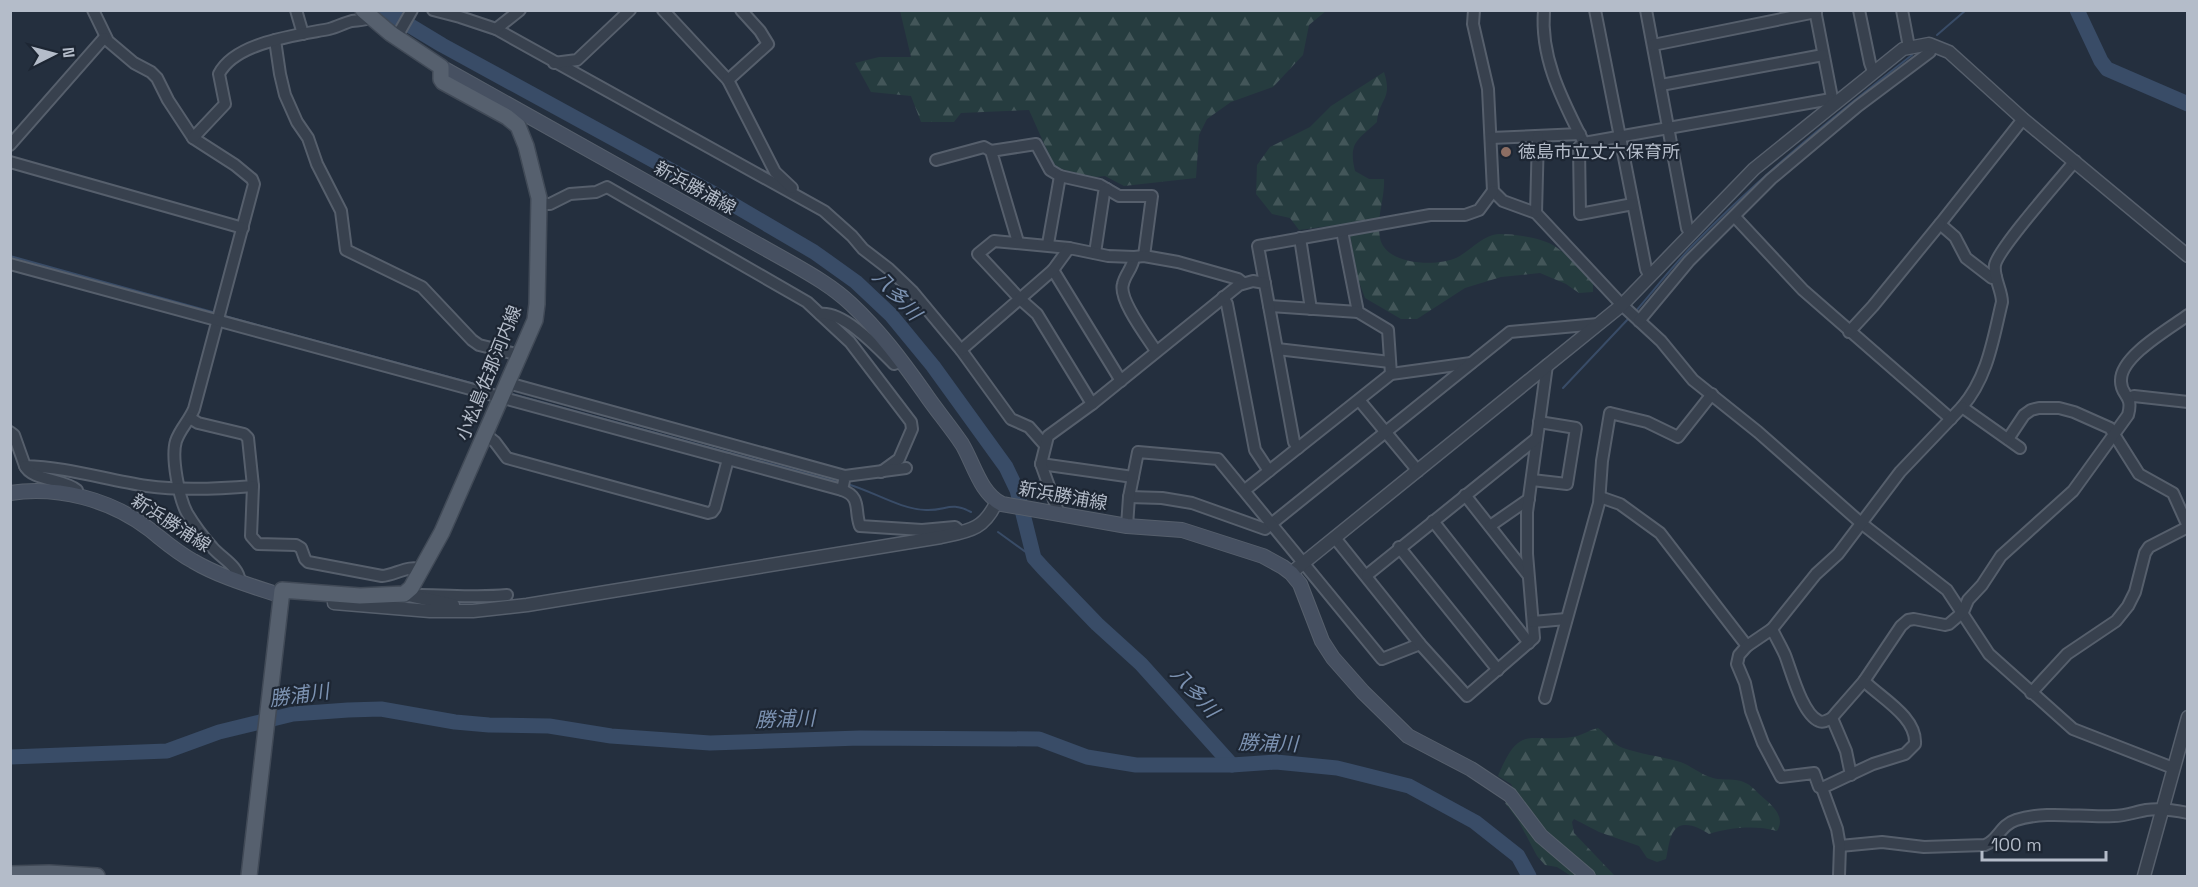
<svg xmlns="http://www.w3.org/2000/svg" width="2198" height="887" font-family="'Space Grotesk','Noto Sans JP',sans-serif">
	<defs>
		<pattern id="forest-firs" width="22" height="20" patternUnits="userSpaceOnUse" patternTransform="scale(1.5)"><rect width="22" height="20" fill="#263c3f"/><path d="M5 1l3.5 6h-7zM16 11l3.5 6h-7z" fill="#435659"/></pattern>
	</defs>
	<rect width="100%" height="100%" fill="#242f3e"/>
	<g fill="url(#forest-firs)">
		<path d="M 900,11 L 1326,11 L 1309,25 L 1303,55 L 1273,87 L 1231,102 L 1207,119 L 1199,135 L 1196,178 L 1124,186 L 1105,176 L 1087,178 L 1054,166 L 1029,110 L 961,113 L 954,122 L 921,122 L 911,96 L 871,92 L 855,63 L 879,57 L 911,57 Z"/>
		<path d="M 1384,72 C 1393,100 1379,98 1377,122 C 1358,140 1348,142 1355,171 L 1369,179 L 1384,179 C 1385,198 1376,219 1380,238 C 1385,265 1436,267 1456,258 C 1469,252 1484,234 1499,234 C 1514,234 1536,237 1549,243 C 1566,251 1580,270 1593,283 L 1593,292 L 1579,293 L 1566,284 L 1540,273 L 1501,277 L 1465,288 L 1417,319 L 1401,319 L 1365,298 L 1357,277 L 1351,240 L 1345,224 L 1299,230 L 1290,218 L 1272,214 L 1256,194 L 1257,165 L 1270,147 L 1310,127 L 1331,106 Z"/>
		<path d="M 1598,728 C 1606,734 1614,745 1623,748 C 1640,754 1659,756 1677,761 C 1689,764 1698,773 1710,777 C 1720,781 1731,778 1741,781 C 1750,784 1753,788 1759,794 C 1769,803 1787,815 1777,831 C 1756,825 1730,827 1709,834 C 1700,828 1682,819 1674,831 C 1669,837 1668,851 1666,859 L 1657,862 L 1647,858 L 1639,846 L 1599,832 L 1574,819 L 1572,822 L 1574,833 L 1615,876 L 1571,876 L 1557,867 L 1545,865 L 1537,856 L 1518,820 L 1505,803 L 1517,796 L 1511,784 L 1498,776 C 1520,723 1527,743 1572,737 C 1581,736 1589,730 1598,728 Z"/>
	</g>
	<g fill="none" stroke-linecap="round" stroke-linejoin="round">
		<g stroke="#394c67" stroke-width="2">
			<path d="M 1937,35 L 1966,10"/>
			<path d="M 10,256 L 216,313"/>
			<path d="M 1635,312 C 1654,290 1672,267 1692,246 C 1760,176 1835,115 1912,55"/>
			<path d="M 221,315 L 497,390"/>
			<path d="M 1563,388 L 1629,318"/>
			<path d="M 508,393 L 841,483"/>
			<path d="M 847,484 C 873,491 899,509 926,510 C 946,511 950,501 971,512"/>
			<path d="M 998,532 L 1034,558"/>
		</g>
		<g stroke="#394c67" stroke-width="15">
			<path d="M 384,10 L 442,45 L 722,198 L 814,252 L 856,282 L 891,315 L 933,366 L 1006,467 L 1017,490 L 1034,558 L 1043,568 L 1097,624 L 1141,664 L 1232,765"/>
			<path d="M 2077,10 L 2101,61 L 2107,69 L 2188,104"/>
			<path d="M 10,757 L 167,751 L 219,732 L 293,714 L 348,710 L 381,709 L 455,722 L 489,725 L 549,726 L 611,736 L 710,743 L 860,738 L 1039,739 L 1087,757 L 1136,765 L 1232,765 L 1276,762 L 1337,768 L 1409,786 L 1475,822 L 1518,856 L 1529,876"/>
		</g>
		<g stroke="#565f6c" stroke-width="14">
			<g id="minor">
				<path d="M 93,10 L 108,41 L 134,63 L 151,72 L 157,78 L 168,100 L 193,138 L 235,165 L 252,179 L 254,184 L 194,409 C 189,421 180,429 176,441 C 171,457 179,498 187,513 C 193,523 204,538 212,547 C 222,559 238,565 240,582"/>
				<path d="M 296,10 L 303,34"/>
				<path d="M 433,10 L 460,17 L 496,29 L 824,211 L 852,236 L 863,249 L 889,269 L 912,291 L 961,350 L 1011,419 L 1029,427 L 1044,444"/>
				<path d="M 663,10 L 728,80 L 775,172 L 792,188"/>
				<path d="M 1474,10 L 1473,24 L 1488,89 L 1493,191 L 1503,201 L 1536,213 L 1622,305 L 1661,341 L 1693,380 L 1758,432 L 1861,523 L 1947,590 L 1989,654 L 2073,729 L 2173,768"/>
				<path d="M 1544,10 C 1540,59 1563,101 1584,143"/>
				<path d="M 1595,10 L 1646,269 L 1649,275"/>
				<path d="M 1646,10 L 1687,228 L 1690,233"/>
				<path d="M 1815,10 L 1833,103"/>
				<path d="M 1859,10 L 1870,63 L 1873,71"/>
				<path d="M 1902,10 L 1909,47"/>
				<path d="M 496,29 L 520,10"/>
				<path d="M 396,38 L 412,10"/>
				<path d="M 275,40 L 280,74 L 285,95 L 297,122 L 308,138 L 317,164 L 341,211 L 346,250 L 422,287 L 472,340 L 479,345 L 520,355"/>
				<path d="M 1653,45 L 1816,12"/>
				<path d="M 554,63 L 577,60 L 630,10"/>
				<path d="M 728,80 L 768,44 L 760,31 L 741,10"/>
				<path d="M 1661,85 L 1823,55"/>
				<path d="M 193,138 L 225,104 L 219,74 C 235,42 298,35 329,29 C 337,27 344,23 352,21 C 359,20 364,21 370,17"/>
				<path d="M 1491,138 L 1580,134"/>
				<path d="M 10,145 L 104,38"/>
				<path d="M 936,160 L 984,147 L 991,151"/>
				<path d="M 10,162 L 243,228"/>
				<path d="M 539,204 L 550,204 L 570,194 L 596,192 L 607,187 L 807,302 L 850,342 L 911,422 L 912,429 L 899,459 L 881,472"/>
				<path d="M 1633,204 L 1580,214 L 1579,147 L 1584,143 L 1831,99"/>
				<path d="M 1536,213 L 1538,136"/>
				<path d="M 1735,217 L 1803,290 L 1951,419"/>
				<path d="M 1342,231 L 1358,312 L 1388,330 L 1391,374"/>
				<path d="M 1300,238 L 1311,309"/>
				<path d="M 1018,242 L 991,151 L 1036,144 L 1050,170 L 1060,176"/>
				<path d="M 1048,244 L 1060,176 L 1100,185 L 1119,196 L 1152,196 L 1144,256"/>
				<path d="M 1069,248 L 994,241 L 978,254 L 1020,299 L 1037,314 L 1092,404"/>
				<path d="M 1095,253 L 1104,193 L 1107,189"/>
				<path d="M 1134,257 C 1133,268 1125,274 1123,284 C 1118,299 1147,337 1156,351"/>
				<path d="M 10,264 L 842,490"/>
				<path d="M 1053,270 L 1121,381"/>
				<path d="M 1996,277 L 1992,278 L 1966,258 L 1955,237 L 1940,224 L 2023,119"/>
				<path d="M 1223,297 L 1227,304 L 1255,450 L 1269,471"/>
				<path d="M 1269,306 L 1358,312"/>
				<path d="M 820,314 C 844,311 878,348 894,364 L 902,361"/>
				<path d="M 1639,321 L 1689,261 L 1771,179 L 1858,106 L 1930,52 L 1932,45"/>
				<path d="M 1849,332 L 1873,306 L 1940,224"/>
				<path d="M 1277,349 L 1390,362"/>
				<path d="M 961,350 L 1053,270 L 1069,248 L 1108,256 L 1134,257 L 1144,256 L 1178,262 L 1238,279 L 1243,283"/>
				<path d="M 508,383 L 845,476"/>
				<path d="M 2129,398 L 2134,396 L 2188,402"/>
				<path d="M 1359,400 L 1418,471"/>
				<path d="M 10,432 L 14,435 L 25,466 C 67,467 106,480 147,486 C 182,491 218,489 253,486 L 248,438 L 244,434 L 198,423 L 190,418"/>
				<path d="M 485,434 L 495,442 L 507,458 L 708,513 L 712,512 L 715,508 L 728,459"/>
				<path d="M 2008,439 L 2024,415 L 2031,410 L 2039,408 L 2059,408 L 2074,412 L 2110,428 L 2139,474 L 2173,493 L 2187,524 L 2186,528 L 2149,547 L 2145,553 L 2135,592 L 2128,606 L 2116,621 L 2067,654 L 2031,693"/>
				<path d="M 1298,448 L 1294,442 L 1258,246 L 1430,215 L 1465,215 L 1479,210 L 1493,191"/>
				<path d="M 2020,448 L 1962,407 C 1988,377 1993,339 2002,302 C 2002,290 1993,277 1995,265 C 1998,249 2061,178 2075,161"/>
				<path d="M 1041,464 L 1133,477"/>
				<path d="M 25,466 C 31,480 64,479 77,490 L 78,496"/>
				<path d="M 906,468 L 845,476 L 842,490 C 862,497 854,510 860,526 L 922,530 L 955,527 L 961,532"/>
				<path d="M 1532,480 L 1567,484 L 1576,428 L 1539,422"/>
				<path d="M 253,486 L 251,536 L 258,544 L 296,545 L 301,548 L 305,559 L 308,562 L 382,576 C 395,575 410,564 422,570"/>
				<path d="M 1245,490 L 1391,374 L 1471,363"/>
				<path d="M 1465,495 L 1528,575"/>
				<path d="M 1129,497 L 1162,498 L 1192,503 L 1265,529 L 1510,332 L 1598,324"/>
				<path d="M 1600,497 L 1620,504 L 1660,533 L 1747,646"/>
				<path d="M 1059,514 L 1041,464 L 1048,436 L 1092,404 L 1239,285 L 1253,281 L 1265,283"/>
				<path d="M 1433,521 L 1529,643"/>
				<path d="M 1127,526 L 1129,497 L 1138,452 L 1218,459 L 1382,659 L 1420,644"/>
				<path d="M 1490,526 L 1529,499"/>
				<path d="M 1335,538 L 1420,644 L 1467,696 L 1534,638 L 1527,554 L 1527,512 L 1547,365"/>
				<path d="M 1399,547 L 1498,670"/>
				<path d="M 1367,575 L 1537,438"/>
				<path d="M 421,595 C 450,595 478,598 507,595"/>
				<path d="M 1533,622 L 1566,619"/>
				<path d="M 1772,629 C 1776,638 1781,646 1785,655 C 1791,670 1802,714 1819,721 C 1823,723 1828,720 1832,718"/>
				<path d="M 1545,698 L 1599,503 L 1602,461 L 1610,413 L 1647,422 L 1678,437 L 1712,394"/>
				<path d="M 1851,775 L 1846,751 L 1832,718 L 1836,713 L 1864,681 L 1901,626 L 1908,620 L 1914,619 L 1945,625 L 1949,624 L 1963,612 L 1968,600 L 1982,585 L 2001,556 L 2073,491 L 2128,415 C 2134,394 2120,396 2121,380 C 2121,356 2169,329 2188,315"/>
				<path d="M 1822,788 L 1819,787 L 1814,773 L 1781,777 L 1763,743 L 1751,711 L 1745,683 L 1737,664 L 1739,655 L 1747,646 L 1772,629 L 1816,574 L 1838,554 L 1900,472 L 1962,407"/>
				<path d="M 1840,846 L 1882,842 L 1924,847 L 1985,845 C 1998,841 2000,825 2016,820 C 2047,810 2082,818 2114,816 C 2125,816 2135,812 2146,810 C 2160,808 2174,810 2188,813"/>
				<path d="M 1839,876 L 1840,846 L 1837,829 L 1822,788 L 1873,764 L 1905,754 L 1915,744 C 1917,717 1881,698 1864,681"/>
			</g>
		</g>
		<g stroke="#565f6c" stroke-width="15">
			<g id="tertiary">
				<path d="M 1291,573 L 1622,305 L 1754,169 L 1903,49 L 1929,44 L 1949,52 L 2023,119 L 2188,256"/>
				<path d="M 404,594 L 453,605"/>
				<path d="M 334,603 L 430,611 L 473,611 L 527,605 L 941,537 C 969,531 984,530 997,501"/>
				<path d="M 2144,876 L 2188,717"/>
			</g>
		</g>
		<g stroke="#565f6c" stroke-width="16">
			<g id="secondary">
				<path d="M 441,67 L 791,263 C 812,275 833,287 851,304 C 879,330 902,361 924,392 C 936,410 950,426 962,444 C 974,464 980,493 1002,504 L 1127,526 L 1182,530 L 1263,556 L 1283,567 L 1291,573 L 1300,584 L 1322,641 L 1333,658 L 1363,692 L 1408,736 L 1471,769 L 1510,795 L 1541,836 L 1588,876"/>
				<path d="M 10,493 C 58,486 110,499 149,529 C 163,540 176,552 193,561 C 220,577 252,586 282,596"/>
			</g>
		</g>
		<g stroke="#414a57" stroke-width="18">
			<g id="primary">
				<path d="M 10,874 L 49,873 L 97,876"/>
				<path d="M 249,876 L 282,590 L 360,596 L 404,594 L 411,588 L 442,532 L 535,320 L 537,304 L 539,198 L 526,146 L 518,126 L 507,117 L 443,82 L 441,79 L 441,67 L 390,33 L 363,10"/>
			</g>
		</g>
		<use href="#minor" stroke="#38414e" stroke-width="10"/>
		<use href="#tertiary" stroke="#38414e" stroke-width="12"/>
		<use href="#secondary" stroke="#465061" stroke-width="14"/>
		<use href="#primary" stroke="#56606e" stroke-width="15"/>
	</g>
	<circle fill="#8d6e63" stroke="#1d2633" stroke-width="2" cx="1506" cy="152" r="6"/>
	<g text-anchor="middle" stroke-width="4.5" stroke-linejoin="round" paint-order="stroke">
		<g font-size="18" fill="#b4bcc9" stroke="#1d2633" text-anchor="start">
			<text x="1518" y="158">徳島市立丈六保育所</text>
		</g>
		<g font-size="18" fill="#b4bcc9" stroke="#1d2633">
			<text transform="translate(695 188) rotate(29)" y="6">新浜勝浦線</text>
			<text transform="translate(489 373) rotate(-68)" y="6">小松島佐那河内線</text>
			<text transform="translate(1063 496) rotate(10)" y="6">新浜勝浦線</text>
			<text transform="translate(171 523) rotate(33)" y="6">新浜勝浦線</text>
		</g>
		<g font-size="20" font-style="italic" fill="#7c92b1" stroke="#1d2633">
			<text transform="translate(897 295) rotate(47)" y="7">八多川</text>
			<text transform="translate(1195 692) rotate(48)" y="7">八多川</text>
			<text transform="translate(299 695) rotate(-8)" y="7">勝浦川</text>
			<text transform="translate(785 719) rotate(-2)" y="7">勝浦川</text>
			<text transform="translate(1268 743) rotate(2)" y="7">勝浦川</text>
		</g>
	</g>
	<rect width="2198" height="887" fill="none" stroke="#b4bcc9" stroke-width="24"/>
	<g transform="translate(54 54) rotate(84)" stroke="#1d2633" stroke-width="4.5" paint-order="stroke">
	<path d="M0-4.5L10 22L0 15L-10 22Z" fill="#b4bcc9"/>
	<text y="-9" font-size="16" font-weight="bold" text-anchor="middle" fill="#b4bcc9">N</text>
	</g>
	<path d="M1982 851v9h124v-9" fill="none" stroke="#b4bcc9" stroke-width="3"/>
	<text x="1991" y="851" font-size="18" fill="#b4bcc9" stroke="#1d2633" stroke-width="4.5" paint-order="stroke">100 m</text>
</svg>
